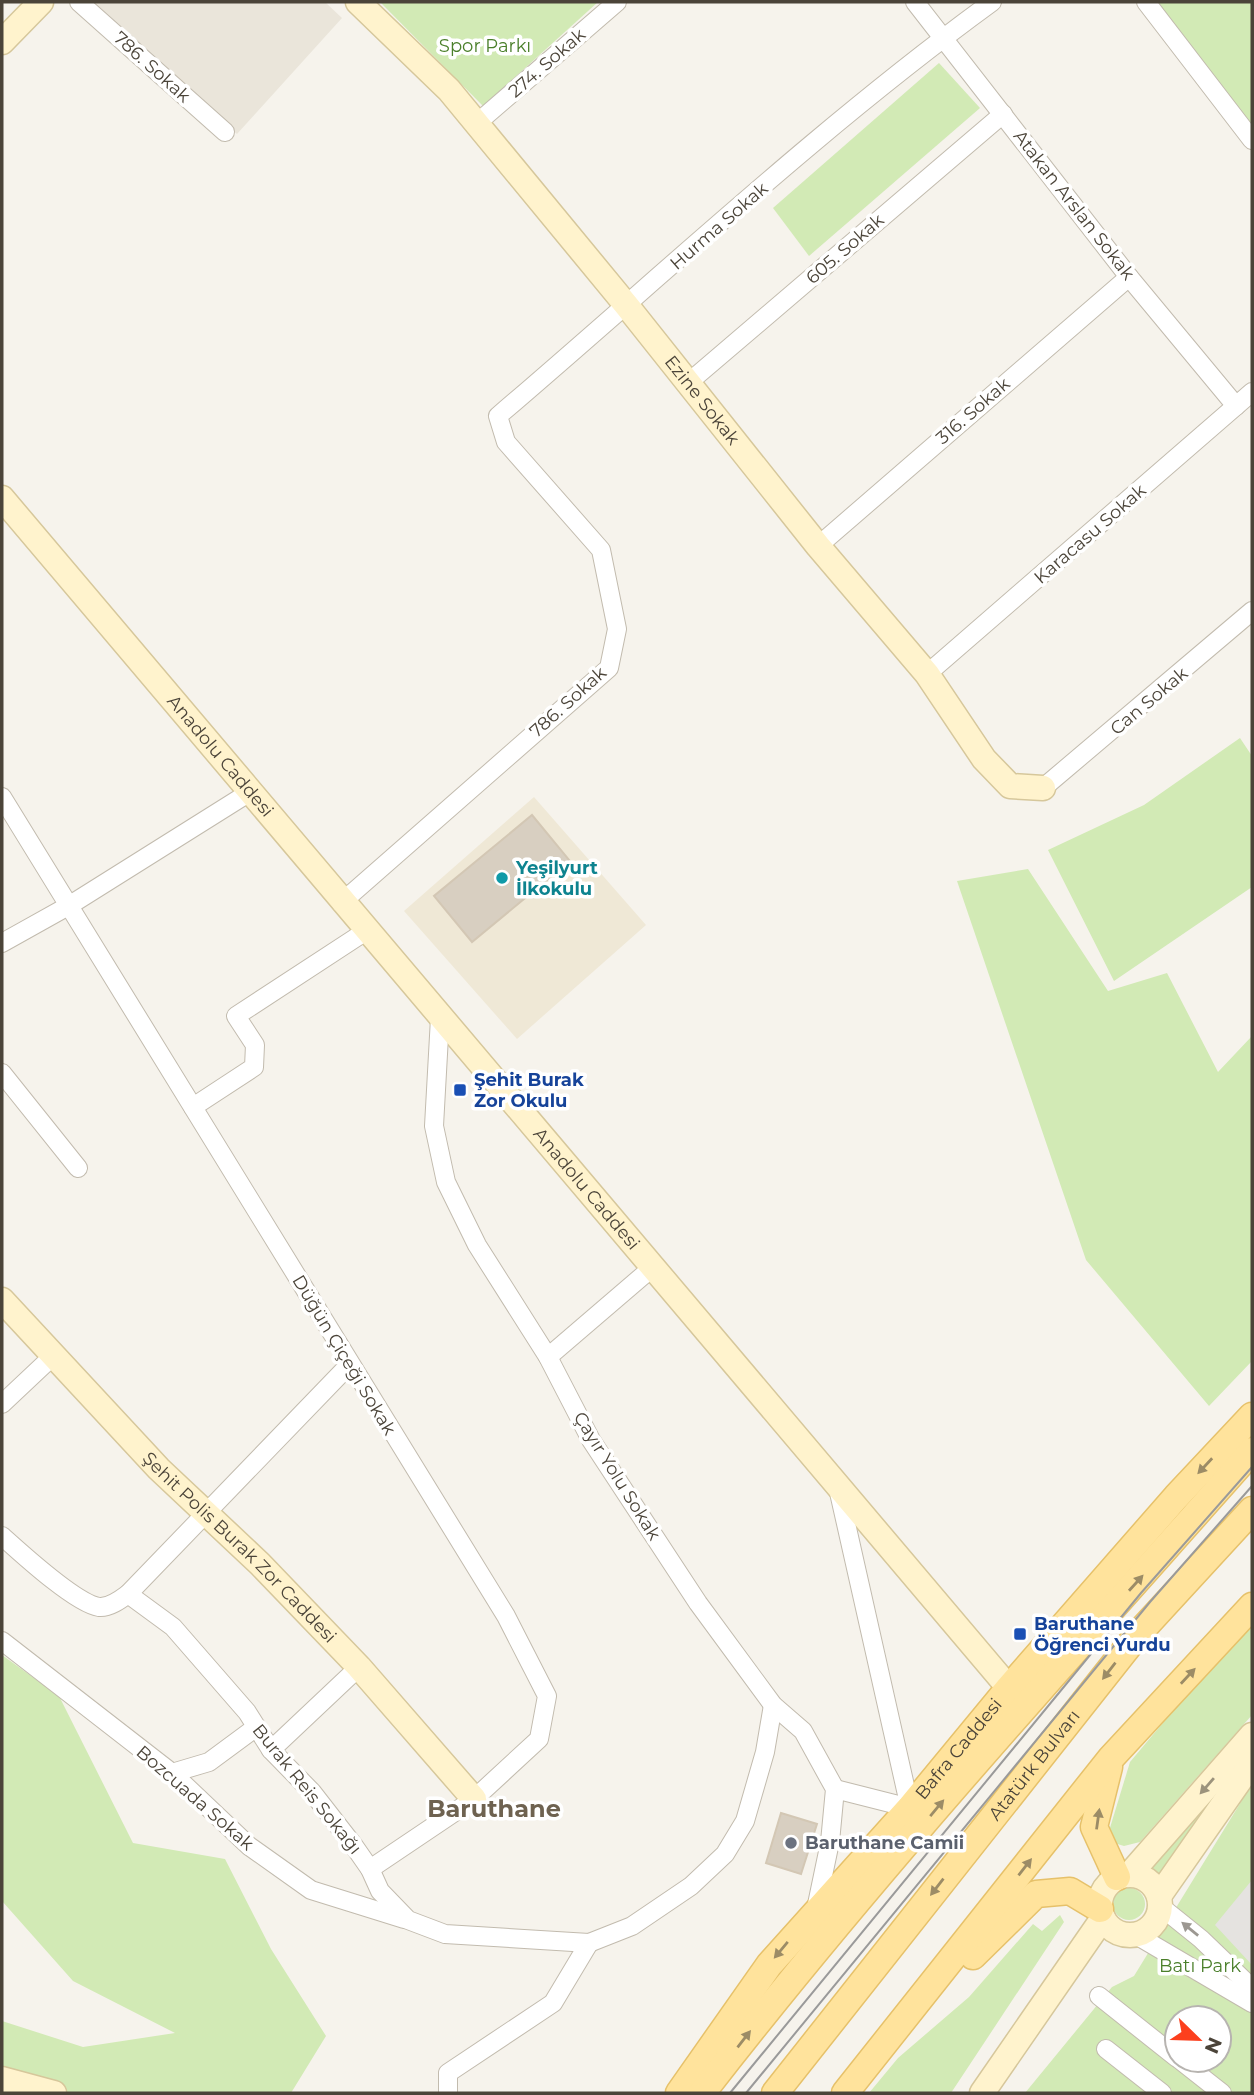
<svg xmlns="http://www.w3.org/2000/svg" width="1254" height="2095" font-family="Montserrat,sans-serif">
	<rect width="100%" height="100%" fill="#f6f3ec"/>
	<path fill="#eae5da" d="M 91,2 L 325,2 L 342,18 L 237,134 L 90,6 Z"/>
	<path fill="#efe8d6" d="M 534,797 L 646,925 L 517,1039 L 404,911 Z"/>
	<g fill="#d2eab5" fill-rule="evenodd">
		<path d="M 380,2 L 598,2 L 483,106 Z"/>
		<path d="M 1156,2 L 1252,2 L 1252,136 Z"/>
		<path d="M 939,63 L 980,108 L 809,256 L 773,208 Z"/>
		<path d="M 1240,738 L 1252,756 L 1252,887 L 1114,981 L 1048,850 L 1144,805 Z"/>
		<path d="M 1028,869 L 1108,991 L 1167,973 L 1218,1072 L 1252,1036 L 1252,1361 L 1209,1406 L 1086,1260 L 957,881 Z"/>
		<path d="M 1252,1617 L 1252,1715 L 1140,1842 L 1124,1846 L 1111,1842 L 1109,1831 L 1130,1762 Z"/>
		<path d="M 2,1655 L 59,1696 L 133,1843 L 225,1859 L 271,1949 L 326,2036 L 291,2093 L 2,2093 L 2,2021 L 83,2047 L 175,2033 L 73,1981 L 2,1901 Z"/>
		<path d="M 1252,1784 L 1252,2093 L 1025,2093 L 1112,1987 L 1134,1976 ZM 1177,2018 L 1219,2018 L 1219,2060 L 1177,2060 Z"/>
		<path d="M 1216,1798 L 1164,1878 L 1148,1865 Z"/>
		<circle cx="1129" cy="1904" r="16"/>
		<path d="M 1060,1915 L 1064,1922 L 951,2093 L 869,2093 L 898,2058 L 969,1997 L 1033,1924 L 1042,1931 Z"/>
	</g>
	<path fill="#e5e3e0" d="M 1252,1880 L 1252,1965 L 1215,1925 Z"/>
	<g fill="#d8cfc1" stroke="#d3c7b4" stroke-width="2">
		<path d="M 532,815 L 570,861 L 472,942 L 434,896 Z"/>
		<path d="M 781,1813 L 817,1824 L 801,1874 L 766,1863 Z"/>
	</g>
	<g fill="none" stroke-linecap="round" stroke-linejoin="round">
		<g stroke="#c2bbae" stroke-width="20">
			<g id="street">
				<path d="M 79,2 L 225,132"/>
				<path d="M 915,2 L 1129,277 L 1236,406"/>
				<path d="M 1146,2 L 1252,140"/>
				<path d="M 476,124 L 617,2"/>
				<path d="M 688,383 L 1003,114"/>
				<path d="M 818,546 L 1129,277"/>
				<path d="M 927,674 L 1252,392"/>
				<path d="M 1043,788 L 1252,611"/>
				<path d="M 2,797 L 506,1616 L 547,1696 L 539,1739 L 474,1799 L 370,1869"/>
				<path d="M 341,903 L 609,668 L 617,629 L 601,550 L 506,442 L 498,416 C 661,277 819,128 992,2"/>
				<path d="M 2,943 L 70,905 L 250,792"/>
				<path d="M 440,1018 L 434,1126 L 446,1182 L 477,1245 L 548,1357 L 591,1440 L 698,1603 L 773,1705 L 803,1731 L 835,1789 L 830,1842 L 816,1909"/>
				<path d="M 2,1073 L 78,1168"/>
				<path d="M 193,1107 L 254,1067 L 255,1045 L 236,1016 L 366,931"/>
				<path d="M 548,1357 L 653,1267"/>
				<path d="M 2,1404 L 53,1356"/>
				<path d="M 838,1488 L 910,1808"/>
				<path d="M 2,1536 C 21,1553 75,1603 99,1607 C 109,1608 120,1600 128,1594 L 173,1627 L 247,1712 L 271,1750 L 312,1792 L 354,1846 L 370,1869 L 380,1891 L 408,1920 L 445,1934 L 589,1943 L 632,1926 L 691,1886 L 725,1854 L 745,1821 L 765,1752 L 773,1705"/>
				<path d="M 128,1594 L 350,1364"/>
				<path d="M 2,1641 L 172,1773 L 249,1846 L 311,1890 L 404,1919"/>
				<path d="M 271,1750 L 359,1667"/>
				<path d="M 172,1773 L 209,1762 L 255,1728"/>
				<path d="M 835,1789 L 910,1808"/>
				<path d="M 1160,1906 L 1201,1939 L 1252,1988"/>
				<path d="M 1136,1935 L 1252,2003"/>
				<path d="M 1099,1996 L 1177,2058"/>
				<path d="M 1106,2049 L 1162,2093"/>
				<path d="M 1180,2060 L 1222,2093"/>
				<path d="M 448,2093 L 448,2073 L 553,2003 L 589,1943"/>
			</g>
		</g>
		<g stroke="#d6c79b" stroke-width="27">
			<g id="secondary">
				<path id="s1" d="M 358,2 L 449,90 L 627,306 L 818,546 L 927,674 L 984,759 L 1010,786 L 1043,788"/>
				<path d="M 2,42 L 41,2"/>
				<path id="s2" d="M 2,498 L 1009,1688"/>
				<path id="s3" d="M 2,1300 L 159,1469 L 260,1564 L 359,1667 L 474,1799"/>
				<path d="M 1130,1874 L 1252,1735"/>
				<circle cx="1130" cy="1905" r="30"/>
				<path d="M 1159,1896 L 1252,1763"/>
				<path d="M 2,2079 L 54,2093"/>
				<path d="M 982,2093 L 1103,1918"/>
			</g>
		</g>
		<g stroke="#e6c16a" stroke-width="29">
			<g id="primary">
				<path d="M 1109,1767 L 1094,1827 L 1117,1877"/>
				<path d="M 973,1956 L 1036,1894 L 1070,1891 L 1100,1909"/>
				<path id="s4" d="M 679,2093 L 769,1965 L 910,1808 L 1009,1688 L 1176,1497 L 1252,1416"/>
				<path d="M 702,2093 C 875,1870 1065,1662 1252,1451"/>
				<path id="s5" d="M 775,2093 L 1138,1634 L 1252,1510"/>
				<path d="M 845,2093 L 1111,1758 L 1252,1606"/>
			</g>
		</g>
		<use href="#street" stroke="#fff" stroke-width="18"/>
		<use href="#secondary" stroke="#fff3cd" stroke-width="24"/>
		<use href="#primary" stroke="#ffe39c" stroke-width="26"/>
		<g stroke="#9a9a9a" stroke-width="2">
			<path d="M 730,2093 L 1141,1593 L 1252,1467"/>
			<path d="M 746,2093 L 1150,1602 L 1252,1486"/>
		</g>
	</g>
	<defs><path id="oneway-solid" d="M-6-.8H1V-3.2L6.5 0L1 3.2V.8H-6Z" transform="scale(1.75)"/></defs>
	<g fill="#9c8c66">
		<use href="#oneway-solid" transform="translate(1205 1466) rotate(133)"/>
		<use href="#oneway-solid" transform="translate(1136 1583) rotate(-48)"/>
		<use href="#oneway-solid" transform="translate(1109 1671) rotate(128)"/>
		<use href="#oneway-solid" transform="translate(1188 1676) rotate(-47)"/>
		<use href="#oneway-solid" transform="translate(937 1808) rotate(-50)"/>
		<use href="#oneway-solid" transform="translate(1098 1819) rotate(-82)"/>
		<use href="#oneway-solid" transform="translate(1025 1867) rotate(-52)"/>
		<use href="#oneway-solid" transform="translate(937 1887) rotate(128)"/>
		<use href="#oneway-solid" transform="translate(781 1950) rotate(130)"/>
		<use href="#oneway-solid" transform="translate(744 2039) rotate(-52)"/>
	</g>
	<use fill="#9c937c" href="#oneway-solid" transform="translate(1207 1786) rotate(131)"/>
	<use fill="#9c9892" href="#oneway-solid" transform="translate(1190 1929) rotate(-141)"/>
	<circle fill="#0f9aa8" stroke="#fff" stroke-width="2.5" cx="502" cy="878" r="7"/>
	<g fill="#1a4fb4" stroke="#fff" stroke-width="2.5">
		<rect x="453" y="1083" width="14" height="14" rx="3.5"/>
		<rect x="1013" y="1627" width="14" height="14" rx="3.5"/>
	</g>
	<circle fill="#6b7280" stroke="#fff" stroke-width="2.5" cx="791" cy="1843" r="7"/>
	<g text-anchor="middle" stroke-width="7" stroke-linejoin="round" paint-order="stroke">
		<g font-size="18" fill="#4a7f2a" stroke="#fff">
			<text x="485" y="52">Spor Parkı</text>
			<text x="1200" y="1972">Batı Park</text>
		</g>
		<g font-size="18" fill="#4b4439" stroke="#fff">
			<text transform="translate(547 63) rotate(-41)" y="6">274. Sokak</text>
			<text transform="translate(152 67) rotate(42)" y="6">786. Sokak</text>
			<text transform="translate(1074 205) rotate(52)" y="6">Atakan Arslan Sokak</text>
			<text transform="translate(719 226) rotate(-41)" y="6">Hurma Sokak</text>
			<text transform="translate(845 249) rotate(-41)" y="6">605. Sokak</text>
			<text dy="6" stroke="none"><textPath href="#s1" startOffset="527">Ezine Sokak</textPath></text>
			<text transform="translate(973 411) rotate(-41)" y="6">316. Sokak</text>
			<text transform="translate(1090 534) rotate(-41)" y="6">Karacasu Sokak</text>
			<text transform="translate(1149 701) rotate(-40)" y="6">Can Sokak</text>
			<text transform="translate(568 702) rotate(-42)" y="6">786. Sokak</text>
			<text dy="6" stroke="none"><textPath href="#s2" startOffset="338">Anadolu Caddesi</textPath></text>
			<text dy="6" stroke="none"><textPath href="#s2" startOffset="905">Anadolu Caddesi</textPath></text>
			<text transform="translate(344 1355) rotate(59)" y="6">Düğün Çiçeği Sokak</text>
			<text transform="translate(617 1476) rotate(58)" y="6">Çayır Yolu Sokak</text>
			<text dy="6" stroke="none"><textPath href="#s3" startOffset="343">Şehit Polis Burak Zor Caddesi</textPath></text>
			<text dy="6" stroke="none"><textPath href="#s4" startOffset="444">Bafra Caddesi</textPath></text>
			<text dy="6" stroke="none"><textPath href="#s5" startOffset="418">Atatürk Bulvarı</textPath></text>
			<text transform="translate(307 1789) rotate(51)" y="6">Burak Reis Sokağı</text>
			<text transform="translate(195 1798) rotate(41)" y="6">Bozcuada Sokak</text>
		</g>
		<g font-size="18" font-weight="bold" fill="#0d838f" stroke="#fff" text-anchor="start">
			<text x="516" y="874">Yeşilyurt<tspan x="516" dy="21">İlkokulu</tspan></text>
		</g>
		<g font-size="18" font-weight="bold" fill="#164399" stroke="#fff" text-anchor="start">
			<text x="474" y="1086">Şehit Burak<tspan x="474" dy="21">Zor Okulu</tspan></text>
			<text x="1034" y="1630">Baruthane<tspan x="1034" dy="21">Öğrenci Yurdu</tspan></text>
		</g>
		<g font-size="18" font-weight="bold" fill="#5b616d" stroke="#fff" text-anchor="start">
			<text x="805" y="1849">Baruthane Camii</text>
		</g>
		<g font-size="24" font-weight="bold" fill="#6e6250" stroke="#fff">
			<text x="494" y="1817">Baruthane</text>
		</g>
	</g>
	<rect width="1254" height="2095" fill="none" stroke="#4b4439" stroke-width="7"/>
	<g transform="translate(1198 2039) rotate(113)"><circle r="33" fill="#ffffff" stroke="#b7b4b0" stroke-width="2"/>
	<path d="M0-5L12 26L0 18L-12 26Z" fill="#fc3f1d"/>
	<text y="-10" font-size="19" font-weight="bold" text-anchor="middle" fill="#4b4439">N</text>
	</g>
</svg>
